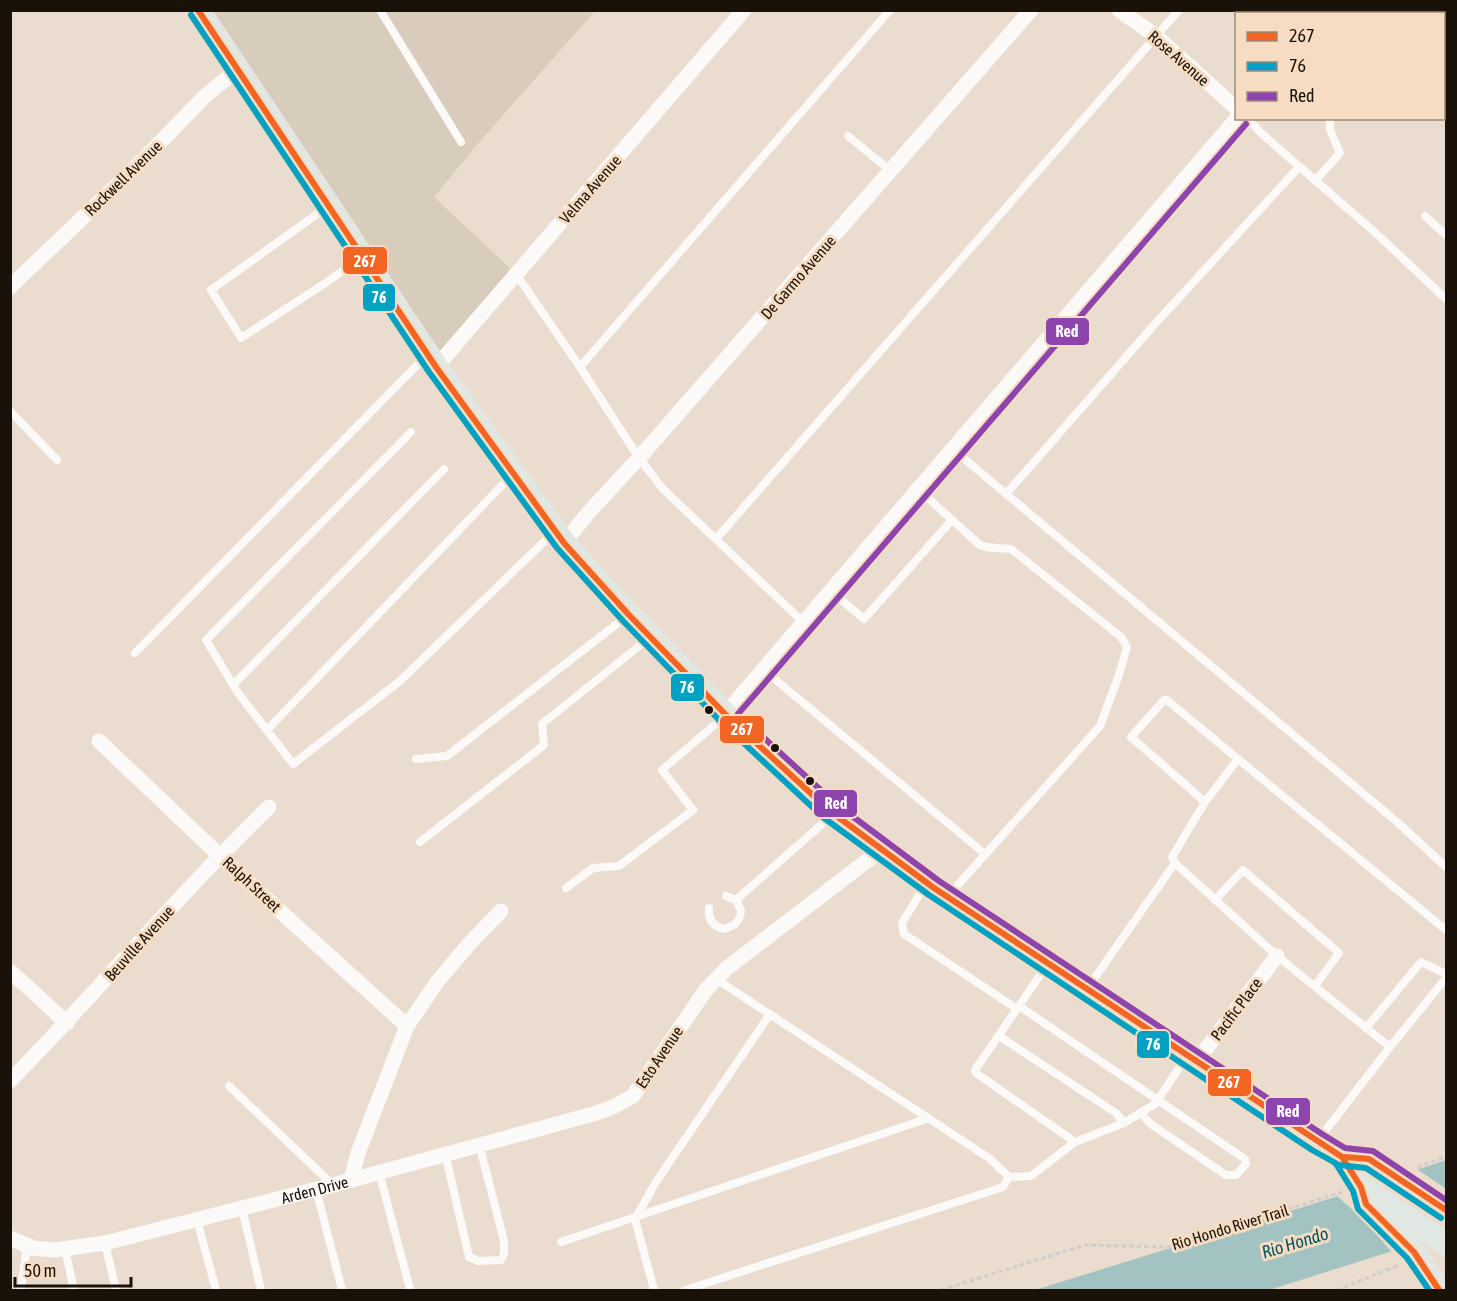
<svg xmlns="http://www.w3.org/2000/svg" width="1457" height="1301" font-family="'Asap Condensed',sans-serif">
	<rect width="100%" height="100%" fill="#eadcce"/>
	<path fill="#d8cdbc" d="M 198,11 L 384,11 L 475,147 L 434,197 L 516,274 L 436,367 Z"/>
	<path fill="#d9ccbc" d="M 384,11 L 595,11 L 475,147 Z"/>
	<path fill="#a3c3c2" d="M 1446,1160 L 1446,1234 L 1269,1290 L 1035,1290 L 1335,1197 Z"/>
	<path fill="#eadcce" d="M 1414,1167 L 1446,1189 L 1446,1237 L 1394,1255 L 1370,1226 L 1335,1194 Z"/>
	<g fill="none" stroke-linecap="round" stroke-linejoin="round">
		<g stroke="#d1ceca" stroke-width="3" stroke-dasharray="4.5 3" stroke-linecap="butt">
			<path d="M 1417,1167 L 1446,1157"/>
			<path d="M 941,1290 L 1085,1245 L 1168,1247 L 1342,1192"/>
			<path d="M 1337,1290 L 1399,1265"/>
		</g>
		<g stroke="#fcfaf8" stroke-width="8">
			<path d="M 380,10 L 461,142"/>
			<path d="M 1420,10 L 1423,14"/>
			<path d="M 1444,32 L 1446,35"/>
			<path d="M 1444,86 L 1446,89"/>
			<path d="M 1247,118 L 1261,133 L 1379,236 L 1446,299"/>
			<path d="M 848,136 L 891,171"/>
			<path d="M 1315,181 L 1340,153 L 1330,130 L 1330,118"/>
			<path d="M 327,207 L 211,290 L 241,338 L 327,282 L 360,258"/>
			<path d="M 1425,216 L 1446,235"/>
			<path d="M 516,274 L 580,367 L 639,458 L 663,489 L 804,623"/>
			<path d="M 580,367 L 890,10"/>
			<path d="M 10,411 L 57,460"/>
			<path d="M 411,432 L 206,640 L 238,693 L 293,764 L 400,681 L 552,534"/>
			<path d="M 955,451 L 1396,821 L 1446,867"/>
			<path d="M 920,491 L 980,545 C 991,550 1000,547 1011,549 L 1121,637 L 1127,647 L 1119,675 L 1100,726 L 950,894"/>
			<path d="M 1006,494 L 1154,325 L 1299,167"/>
			<path d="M 716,539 L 1179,10"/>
			<path d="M 832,592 L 864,619 L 952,520"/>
			<path d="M 135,653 L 424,358"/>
			<path d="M 765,671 L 985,854"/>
			<path d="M 233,685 L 444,469"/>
			<path d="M 267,730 L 510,477"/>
			<path d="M 416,759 L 447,756 L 627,616"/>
			<path d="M 1238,759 L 1446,930"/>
			<path d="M 420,842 L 544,745 L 542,724 L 649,638"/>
			<path d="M 1175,863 L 1172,857 L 1205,802 L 1131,737 L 1164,700 L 1167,700 L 1238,759 L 1205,802"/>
			<path d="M 926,884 L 902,923 L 904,934 L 1017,1009"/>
			<path d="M 566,888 L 593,868 L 619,866 L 693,810 L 662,770 L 725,716"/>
			<path d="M 736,900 L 830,817"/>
			<path d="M 1215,900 L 1243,870 L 1339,953 L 1315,986"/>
			<path d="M 709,908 C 708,919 713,926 723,929 C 734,927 740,922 741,911 L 736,900 L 726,896"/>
			<path d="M 1047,965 L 975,1070 L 976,1073 L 1075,1142 L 1124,1123 L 1155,1104 L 1185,1059"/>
			<path d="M 716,979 L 989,1158 L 1009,1177 L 1031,1176 L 1075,1142"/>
			<path d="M 1089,986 L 1175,863 L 1277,956 L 1390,1047 L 1319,1139"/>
			<path d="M 1019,1006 L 1245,1159 L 1246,1164 L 1236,1175 L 1226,1175 L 1152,1125 L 1140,1113"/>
			<path d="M 1366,1028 L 1421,962 L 1446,974"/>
			<path d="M 999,1036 L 1116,1113 L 1124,1123"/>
			<path d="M 1390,1047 L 1446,978"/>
			<path d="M 229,1086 L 333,1185"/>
			<path d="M 445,1153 L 469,1257 L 478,1261 L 501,1260 L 504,1254 L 504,1241 L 479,1144"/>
			<path d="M 379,1172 L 410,1289"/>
			<path d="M 316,1189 L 342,1290"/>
			<path d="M 242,1208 L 261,1290"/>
			<path d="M 197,1220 L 216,1290"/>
			<path d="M 561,1242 L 929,1118"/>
			<path d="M 105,1243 L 116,1290"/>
			<path d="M 65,1249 L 74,1290"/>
			<path d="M 21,1290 L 27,1246"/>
			<path d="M 654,1290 L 635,1219 L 656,1182 L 770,1014"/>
			<path d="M 685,1290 L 1003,1187 L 1009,1177"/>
		</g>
		<g stroke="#fcfaf8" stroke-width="15">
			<path d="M 1119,10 L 1156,36 L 1236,108"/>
			<path d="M 10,287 L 140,163 L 205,96 L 237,70"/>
			<path d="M 436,367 L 744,10"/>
			<path d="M 564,543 L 588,513 L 639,458 L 1031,10"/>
			<path d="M 99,741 L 239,874 L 407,1026"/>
			<path d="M 10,971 L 67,1023"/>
			<path d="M 1196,1062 L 1277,956"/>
			<path d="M 10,1081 C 98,991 179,894 269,807"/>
			<path d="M 351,1180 L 358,1153 L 407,1026 L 437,982 L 469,944 L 501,911"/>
			<path id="s1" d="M 10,1238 L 33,1248 L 55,1250 L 105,1243 L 333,1185 L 597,1113 L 615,1106 L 633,1096 L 705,991 L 727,968 L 881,850"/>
		</g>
		<g stroke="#fcfaf8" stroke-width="18">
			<path d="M 1335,14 L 1338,10"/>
			<path d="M 726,715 L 1239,118"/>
		</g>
		<g stroke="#e1e8e4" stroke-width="24">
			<path d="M 198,10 L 436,367 L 564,543 L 629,615 L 726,715 L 830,811 L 934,888 L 1317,1142 L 1342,1157 L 1369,1159 L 1446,1210"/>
			<path d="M 1342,1157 L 1361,1187 L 1446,1244"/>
			<path d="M 1370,1208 L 1414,1252 L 1439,1290"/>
		</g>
		<g stroke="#f5dcc3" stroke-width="10">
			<g id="bus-1">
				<path d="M 198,10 L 436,367 L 564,543 L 629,615 L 726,715 L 830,811 L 934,888 L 1342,1157 L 1361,1187 L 1366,1204 L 1414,1252 L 1439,1290"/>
				<path d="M 1345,1157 L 1369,1159 L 1446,1210"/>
			</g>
		</g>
		<g stroke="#f5dcc3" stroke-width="10">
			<g id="bus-2">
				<path d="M 191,15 L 429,372 L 557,548 L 623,621 L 720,721 L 824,818 L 929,895 L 1312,1150 L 1339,1165 L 1366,1168 L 1441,1218"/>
				<path d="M 1336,1164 L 1353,1191 L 1358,1209 L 1407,1258 L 1429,1290"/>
			</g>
		</g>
		<g stroke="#f5dcc3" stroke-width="10">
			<path id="bus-3" d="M 1246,124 L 738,714 L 836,804 L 939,881 L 1322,1134 L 1345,1148 L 1373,1151 L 1446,1200"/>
		</g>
		<use href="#bus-1" stroke="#f26522" stroke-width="6"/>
		<use href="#bus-2" stroke="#01a1c4" stroke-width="6"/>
		<use href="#bus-3" stroke="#8e44ad" stroke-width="6"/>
	</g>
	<g fill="#1a1108" stroke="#f5dcc3" stroke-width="2">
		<circle cx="709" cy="710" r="5"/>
		<circle cx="775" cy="748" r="5"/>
		<circle cx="810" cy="781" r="5"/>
	</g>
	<g text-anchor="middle" stroke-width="6" stroke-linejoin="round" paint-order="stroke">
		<g font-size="16" fill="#1a1108" stroke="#f5dcc3">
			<text transform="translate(1179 58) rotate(41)" y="6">Rose Avenue</text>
			<text transform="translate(123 178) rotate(-44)" y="6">Rockwell Avenue</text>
			<text transform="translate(590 189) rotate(-49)" y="6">Velma Avenue</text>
			<text transform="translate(798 277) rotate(-49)" y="6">De Garmo Avenue</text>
			<text transform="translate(252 884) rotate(43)" y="6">Ralph Street</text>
			<text transform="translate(139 943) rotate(-48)" y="6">Beuville Avenue</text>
			<text transform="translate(1236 1009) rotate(-53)" y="6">Pacific Place</text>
			<text transform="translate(659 1057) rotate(-56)" y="6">Esto Avenue</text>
			<text dy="6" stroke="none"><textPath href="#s1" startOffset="314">Arden Drive</textPath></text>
			<text transform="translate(1230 1227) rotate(-17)" y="6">Rio Hondo River Trail</text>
		</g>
		<g font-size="18" font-style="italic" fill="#005359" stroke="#f5dcc3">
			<text transform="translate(1295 1243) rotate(-17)" y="6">Rio Hondo</text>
		</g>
	</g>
	<g stroke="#f5dcc3" stroke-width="2">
		<rect x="342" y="246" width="46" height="29" rx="6" fill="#f26522"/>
		<rect x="362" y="283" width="34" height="29" rx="6" fill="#01a1c4"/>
		<rect x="1045" y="317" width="45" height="29" rx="6" fill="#8e44ad"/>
		<rect x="670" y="673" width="35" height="29" rx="6" fill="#01a1c4"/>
		<rect x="719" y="715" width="46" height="29" rx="6" fill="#f26522"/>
		<rect x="813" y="789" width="45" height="29" rx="6" fill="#8e44ad"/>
		<rect x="1136" y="1030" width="34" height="29" rx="6" fill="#01a1c4"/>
		<rect x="1207" y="1068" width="45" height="29" rx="6" fill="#f26522"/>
		<rect x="1265" y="1097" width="46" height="29" rx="6" fill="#8e44ad"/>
	</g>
	<g font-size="16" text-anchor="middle" font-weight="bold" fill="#fff">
		<text x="365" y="267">267</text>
		<text x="379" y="303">76</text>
		<text x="1067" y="337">Red</text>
		<text x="687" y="693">76</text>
		<text x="742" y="735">267</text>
		<text x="836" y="809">Red</text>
		<text x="1153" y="1050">76</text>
		<text x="1229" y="1088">267</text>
		<text x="1288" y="1117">Red</text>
	</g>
	<rect width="1457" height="1301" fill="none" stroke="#1a1108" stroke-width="24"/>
	<rect x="1235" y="12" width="210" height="108" fill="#f5dcc3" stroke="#9d8b78" stroke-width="1.5"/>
	<rect x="1247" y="32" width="30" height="9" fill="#f26522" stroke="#9d8b78" stroke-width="1.5"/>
	<text x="1289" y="42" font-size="18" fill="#1a1108">267</text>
	<rect x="1247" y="62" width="30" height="9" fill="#01a1c4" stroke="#9d8b78" stroke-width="1.5"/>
	<text x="1289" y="72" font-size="18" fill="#1a1108">76</text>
	<rect x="1247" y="92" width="30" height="9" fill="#8e44ad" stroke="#9d8b78" stroke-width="1.5"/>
	<text x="1289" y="102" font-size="18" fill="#1a1108">Red</text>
	<path d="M15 1277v9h116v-9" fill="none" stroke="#1a1108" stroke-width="3"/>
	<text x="24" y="1277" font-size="18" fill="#1a1108" stroke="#f5dcc3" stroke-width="4.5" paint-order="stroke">50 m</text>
</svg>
